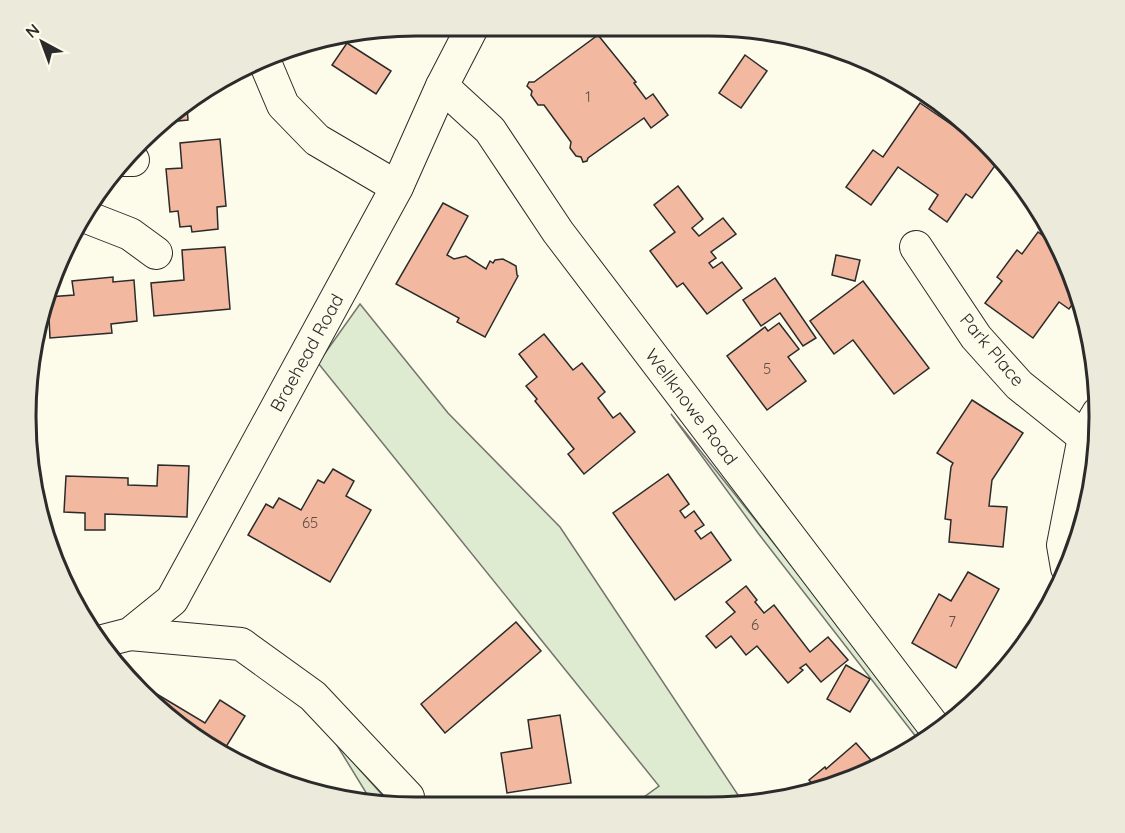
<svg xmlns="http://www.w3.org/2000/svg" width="1125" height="833" font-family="Quicksand,sans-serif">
	<rect width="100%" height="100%" fill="#fdfbea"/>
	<g fill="#deebd1" stroke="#74746e" stroke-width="1.5">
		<path d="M 360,304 L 448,413 L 560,527 L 744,804 L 633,805 L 659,786 L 318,363 Z"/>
		<path d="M 671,414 L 928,737 L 920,742 L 758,533 Z"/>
		<path d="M 335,742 L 393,807 L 373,804 Z"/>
	</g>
	<g fill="#f2b8a0" stroke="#2b2b2b" stroke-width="1.5">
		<path d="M 598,35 L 636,82 L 634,83 L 646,99 L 653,94 L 668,115 L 651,128 L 644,118 L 588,158 L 587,161 L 583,162 L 581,157 L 576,156 L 570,148 L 571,142 L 544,105 L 538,105 L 531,95 L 532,91 L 527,86 L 529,82 L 534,82 Z"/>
		<path d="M 347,43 L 391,71 L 376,94 L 332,65 Z"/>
		<path d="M 745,55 L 767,71 L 741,108 L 719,93 Z"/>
		<path d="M 920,103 L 961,131 L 964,127 L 981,143 L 980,144 L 999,160 L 972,198 L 966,194 L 947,222 L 929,209 L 938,195 L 898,167 L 871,205 L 846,187 L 873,150 L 883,157 Z"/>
		<path d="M 187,106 L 188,120 L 167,122 Z"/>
		<path d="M 220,139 L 226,206 L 217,207 L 218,229 L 192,232 L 191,226 L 180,227 L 178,211 L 170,212 L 166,169 L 182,168 L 180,143 Z"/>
		<path d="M 678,186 L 703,219 L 692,228 L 699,236 L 723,218 L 736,234 L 711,252 L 716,258 L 709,263 L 713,268 L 722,262 L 742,288 L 707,314 L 683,283 L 677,287 L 650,251 L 675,232 L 654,205 Z"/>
		<path d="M 443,203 L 468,216 L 447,255 L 454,259 L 466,256 L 486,269 L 490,261 L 493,263 L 495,260 L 503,259 L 516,266 L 517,275 L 518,276 L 485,337 L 457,322 L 459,318 L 396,284 Z"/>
		<path d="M 1038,232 L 1061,249 L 1079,295 L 1069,309 L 1059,302 L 1033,338 L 985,303 L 1002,281 L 997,277 L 1017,250 L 1022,254 Z"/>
		<path d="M 225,247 L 230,309 L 154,316 L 151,283 L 184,280 L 182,250 Z"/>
		<path d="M 836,255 L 860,260 L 855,281 L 832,275 Z"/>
		<path d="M 113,277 L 113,282 L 134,280 L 137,321 L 111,324 L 112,333 L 50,338 L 48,297 L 74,295 L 72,281 Z"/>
		<path d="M 775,278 L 816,338 L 803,346 L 780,313 L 761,326 L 743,300 Z"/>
		<path d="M 863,281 L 929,368 L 894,394 L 853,340 L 834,354 L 810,321 Z"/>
		<path d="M 779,323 L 799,349 L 788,357 L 806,381 L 767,410 L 727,356 L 765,327 L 768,331 Z"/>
		<path d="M 544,334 L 573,370 L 582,363 L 605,392 L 598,398 L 613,418 L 620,413 L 635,432 L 584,474 L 568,454 L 574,449 L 535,401 L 537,399 L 526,386 L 537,377 L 519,354 Z"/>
		<path d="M 972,400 L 1023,433 L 992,480 L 989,506 L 1007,507 L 1003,547 L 949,542 L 951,520 L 945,519 L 951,467 L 953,463 L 937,453 Z"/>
		<path d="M 158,465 L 189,466 L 187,517 L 105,514 L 105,530 L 85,530 L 85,513 L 64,512 L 66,476 L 128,478 L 128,485 L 157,486 Z"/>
		<path d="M 333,469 L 354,481 L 346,496 L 371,510 L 330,582 L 248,535 L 266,504 L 273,508 L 279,498 L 301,510 L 318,480 L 324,483 Z"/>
		<path d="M 668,474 L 689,504 L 680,511 L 685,518 L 694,511 L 704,525 L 695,531 L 701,539 L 711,532 L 731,560 L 675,600 L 613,513 Z"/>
		<path d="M 968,572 L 999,589 L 956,668 L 912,643 L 939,594 L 951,601 Z"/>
		<path d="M 746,586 L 757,600 L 755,602 L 764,613 L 774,605 L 810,652 L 828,637 L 848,660 L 821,682 L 806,664 L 800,668 L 803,670 L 788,683 L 757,646 L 746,655 L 731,636 L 716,648 L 706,636 L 735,612 L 726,602 Z"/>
		<path d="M 516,622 L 541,651 L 445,733 L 421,704 Z"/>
		<path d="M 846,665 L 870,679 L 850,712 L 827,699 Z"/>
		<path d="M 155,693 L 205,723 L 220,700 L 245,716 L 221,755 L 158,710 L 150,701 Z"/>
		<path d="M 560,715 L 571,783 L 507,793 L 501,753 L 532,748 L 528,720 Z"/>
		<path d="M 856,743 L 877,767 L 858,778 L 817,789 L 809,780 L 825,767 L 826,769 Z"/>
	</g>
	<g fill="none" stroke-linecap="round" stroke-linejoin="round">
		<g stroke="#2b2b2b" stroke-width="34">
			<g id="minor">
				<path d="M 264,60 L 283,105 L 317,140 L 397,187"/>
				<path d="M 442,86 L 490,130 L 558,232 L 938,732"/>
				<path d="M 121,160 L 133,160"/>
				<path d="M 86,213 L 89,218 L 130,234 L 156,253"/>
				<path d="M 916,247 L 976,337 L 1019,385 L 1084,437"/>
				<path d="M 1067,568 L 1063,545 L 1084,437 L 1098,413"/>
				<path d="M 130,634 L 241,644 L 313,696 L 408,797"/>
				<path d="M 99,642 L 130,634 L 172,600 L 397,187 L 442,86 L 473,26"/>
			</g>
		</g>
		<use href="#minor" stroke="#fdfbea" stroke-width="32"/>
	</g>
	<g text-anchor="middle" stroke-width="4.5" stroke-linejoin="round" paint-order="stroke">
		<g font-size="15" fill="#5d4e48">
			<text x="588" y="102">1</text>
			<text x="767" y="374">5</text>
			<text x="310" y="528">65</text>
			<text x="952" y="627">7</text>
			<text x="755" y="630">6</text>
		</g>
		<g font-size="18" fill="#2b2b2b" stroke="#fdfbea">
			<text transform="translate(992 350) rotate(50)" y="6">Park Place</text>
			<text transform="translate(307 353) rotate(-61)" y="6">Braehead Road</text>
			<text transform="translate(691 407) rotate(53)" y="6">Wellknowe Road</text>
		</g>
	</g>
	<path d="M0 0H1125V833H0ZM416 36H709A380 380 0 0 1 1089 416V417A380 380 0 0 1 709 797H416A380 380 0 0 1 36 417V416A380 380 0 0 1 416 36Z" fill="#eceadb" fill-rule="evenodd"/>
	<path fill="none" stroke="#2b2b2b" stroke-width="3" d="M416 36H709A380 380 0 0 1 1089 416V417A380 380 0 0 1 709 797H416A380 380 0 0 1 36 417V416A380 380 0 0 1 416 36Z"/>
	<g transform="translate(42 42) rotate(319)" stroke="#fdfbea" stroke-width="4.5" paint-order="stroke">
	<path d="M0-4.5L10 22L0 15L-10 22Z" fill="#2b2b2b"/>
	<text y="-9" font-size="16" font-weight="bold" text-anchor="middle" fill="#2b2b2b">N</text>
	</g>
</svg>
